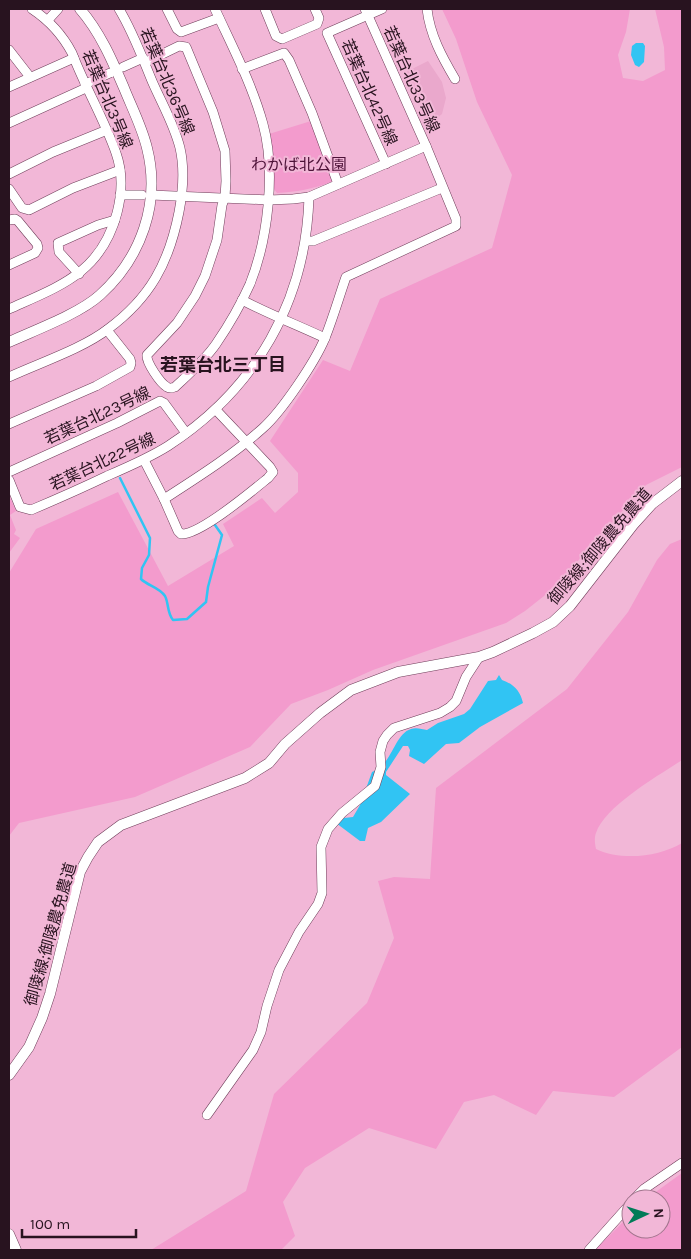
<svg xmlns="http://www.w3.org/2000/svg" width="691" height="1259" font-family="Karla,'Noto Sans JP',sans-serif">
	<rect width="100%" height="100%" fill="#f2b7d7"/>
	<path fill="#eaa8cc" d="M 428,61 L 442,82 L 446,98 L 442,114 L 426,126 L 406,72 Z"/>
	<g fill="#f39bcd">
		<path d="M 442,9 L 630,9 L 626,32 L 618,55 L 623,78 L 643,81 L 665,70 L 664,47 L 655,9 L 682,9 L 682,467 L 646,485 L 576,563 L 544,596 L 525,611 L 506,623 L 373,670 L 328,690 L 291,704 L 250,747 L 135,797 L 19,823 L 9,836 L 9,573 L 36,529 L 118,492 L 168,586 L 234,546 L 223,524 L 262,498 L 275,513 L 298,492 L 298,473 L 270,441 L 323,360 L 350,371 L 380,299 L 492,248 L 512,175 L 477,102 L 456,39 Z"/>
		<path d="M 311,121 L 333,178 L 331,182 C 313,189 296,192 277,193 L 274,189 L 269,134 Z"/>
		<path d="M 9,495 L 16,511 L 10,515 L 16,530 L 14,534 L 20,538 L 9,553 Z"/>
		<path d="M 682,539 L 682,760 C 658,776 605,806 596,833 C 594,838 595,844 596,849 C 621,861 659,857 682,843 L 682,1047 L 614,1097 L 553,1091 L 536,1115 L 494,1095 L 464,1102 L 436,1149 L 369,1128 L 305,1168 L 283,1202 L 295,1236 L 281,1250 L 151,1250 L 246,1191 L 274,1094 L 367,1003 L 394,938 L 378,881 L 394,877 L 430,879 L 436,788 L 567,689 L 628,612 L 657,560 L 670,544 Z"/>
		<path d="M 682,1173 L 682,1250 L 595,1250 L 631,1214 L 631,1229 L 661,1229 L 661,1199 L 646,1199 Z"/>
	</g>
	<g fill="#31c4f3">
		<path d="M 636,43 L 643,43 L 645,46 L 644,62 L 639,67 L 635,65 L 631,55 L 632,46 Z"/>
		<path d="M 499,675 L 502,680 C 513,684 520,690 523,703 L 480,727 L 459,743 L 446,744 L 424,764 L 409,756 L 410,750 L 408,746 L 403,746 L 386,772 L 386,775 L 410,794 L 381,822 L 368,828 L 365,841 L 360,841 L 336,823 L 344,818 L 353,817 L 360,805 L 372,772 C 392,766 394,734 411,729 C 416,727 422,729 427,730 L 438,723 L 464,714 L 470,709 L 488,681 L 496,680 Z"/>
	</g>
	<g fill="none" stroke-linecap="round" stroke-linejoin="round">
		<path stroke="#31c4f3" stroke-width="2.5" d="M 120,478 L 150,538 L 149,555 L 142,568 L 141,579 C 148,586 159,587 165,596 C 169,604 167,613 173,620 L 187,619 L 206,602 L 208,587 L 222,535 L 215,525"/>
		<g stroke="#6f3e5a" stroke-width="10">
			<g id="minor">
				<path d="M 167,9 L 177,29 L 181,32 L 219,18"/>
				<path d="M 265,9 L 276,36 L 282,39 L 317,24 L 319,18 L 315,9"/>
				<path d="M 382,9 L 327,33 L 386,164"/>
				<path d="M 427,9 C 430,35 442,57 455,79"/>
				<path d="M 48,20 L 58,9"/>
				<path d="M 9,50 L 30,77"/>
				<path d="M 146,62 L 179,46 L 186,47 L 213,112 L 225,151 L 226,181 L 225,197 L 222,205 L 217,240 L 205,276 L 195,296 L 177,323 L 147,355 C 146,362 160,383 167,387 C 170,389 171,388 175,387 C 189,374 205,360 216,344 C 229,325 241,304 250,284 C 268,239 276,171 263,124 C 252,84 232,46 215,9"/>
				<path d="M 123,67 L 143,58"/>
				<path d="M 242,69 L 284,53 L 289,60 L 312,113 L 338,184"/>
				<path d="M 85,84 L 110,73"/>
				<path d="M 9,87 L 74,58"/>
				<path d="M 9,123 L 86,88"/>
				<path d="M 9,174 L 53,152 L 107,130"/>
				<path d="M 9,189 L 22,208 L 29,210 L 73,188 L 120,170"/>
				<path d="M 120,195 L 142,195"/>
				<path d="M 151,195 L 269,200 L 293,199 L 309,197 L 426,146 L 365,9"/>
				<path d="M 9,220 L 15,219 L 18,221 L 37,244 L 38,248 L 35,253 L 9,265"/>
				<path d="M 306,241 L 313,241 L 442,188"/>
				<path d="M 79,274 L 59,252 L 58,243 L 98,225 L 115,220"/>
				<path d="M 242,300 C 269,314 297,325 325,338"/>
				<path d="M 9,309 C 60,286 101,273 117,213 C 122,194 123,173 116,153 C 104,119 85,87 72,53 C 62,34 50,21 32,9"/>
				<path d="M 9,377 C 39,363 82,349 108,329 C 150,298 169,263 179,212 C 183,191 185,170 180,148 C 174,124 162,104 152,81 C 142,57 133,32 119,9"/>
				<path d="M 9,424 L 96,386 L 130,367 L 131,363 L 130,359 L 107,330"/>
				<path d="M 144,460 L 164,499 L 178,531 L 181,534 C 200,535 252,491 268,478 L 273,472 L 270,467 L 216,410"/>
				<path d="M 9,472 L 117,423 L 160,401 L 164,403 L 186,433"/>
				<path d="M 9,480 L 20,507 L 31,510 C 57,499 82,488 107,476 C 128,467 149,458 168,446 C 256,389 306,301 309,197"/>
				<path d="M 164,499 C 198,477 233,455 263,428 C 282,411 315,362 325,338 C 333,318 339,297 346,277 L 456,226 L 456,219 L 426,146"/>
				<path d="M 207,1115 L 253,1050 L 261,1032 L 267,1006 L 279,970 L 299,932 L 318,904 L 322,893 L 321,847 L 328,829 L 342,813 L 375,786 L 381,767 L 380,752 L 383,741 L 387,735 L 394,728 L 440,713 L 450,707 L 456,701 L 466,677 L 479,657"/>
				<path d="M 634,1199 L 644,1189 L 682,1163"/>
				<path d="M 589,1250 L 631,1203"/>
			</g>
		</g>
		<g stroke="#6f3e5a" stroke-width="11">
			<g id="tertiary">
				<path d="M 9,342 C 35,330 79,314 100,295 C 141,258 161,203 147,148 C 142,127 132,108 124,88 C 112,60 100,32 80,9"/>
				<path d="M 9,1075 L 29,1047 L 42,1018 L 50,994 L 80,872 L 88,857 L 98,842 L 121,825 L 245,778 L 269,763 L 285,744 L 320,713 L 351,690 L 398,672 L 479,657 L 493,652 L 533,633 L 553,622 L 570,606 L 633,525 L 652,504 L 682,481"/>
				<path d="M 9,1234 L 16,1250"/>
			</g>
		</g>
		<use href="#minor" stroke="#fff" stroke-width="9"/>
		<use href="#tertiary" stroke="#fff" stroke-width="10"/>
	</g>
	<g text-anchor="middle" stroke-width="4" stroke-linejoin="round" paint-order="stroke">
		<g font-size="16" fill="#28131f" stroke="#f2b7d7">
			<text transform="translate(412 79) rotate(66)" y="6">若葉台北33号線</text>
			<text transform="translate(168 81) rotate(67)" y="6">若葉台北36号線</text>
			<text transform="translate(370 92) rotate(66)" y="6">若葉台北42号線</text>
			<text transform="translate(108 99) rotate(67)" y="6">若葉台北3号線</text>
			<text transform="translate(97 415) rotate(-25)" y="6">若葉台北23号線</text>
			<text transform="translate(102 461) rotate(-25)" y="6">若葉台北22号線</text>
			<text transform="translate(599 546) rotate(-49)" y="6">御陵線;御陵農免農道</text>
			<text transform="translate(50 934) rotate(-74)" y="6">御陵線;御陵農免農道</text>
		</g>
		<g font-size="16" fill="#4d1238" stroke="#f2b7d7">
			<text x="299" y="170">わかば北公園</text>
		</g>
		<g font-size="18" font-weight="bold" fill="#28131f" stroke="#f2b7d7">
			<text x="223" y="371">若葉台北三丁目</text>
		</g>
	</g>
	<rect width="691" height="1259" fill="none" stroke="#28131f" stroke-width="20"/>
	<g transform="translate(646 1214) rotate(86)"><circle r="24" fill="#f2b7d7" stroke="#a1758d"/>
	<path d="M0-4L9 19L0 12L-9 19Z" fill="#017b58"/>
	<text y="-8" font-size="14" font-weight="bold" text-anchor="middle" fill="#28131f">N</text>
	</g>
	<path d="M22 1229v8h114v-8" fill="none" stroke="#28131f" stroke-width="2.5"/>
	<text x="30" y="1229" font-size="15" fill="#28131f" stroke="#f2b7d7" stroke-width="4" paint-order="stroke">100 m</text>
</svg>
